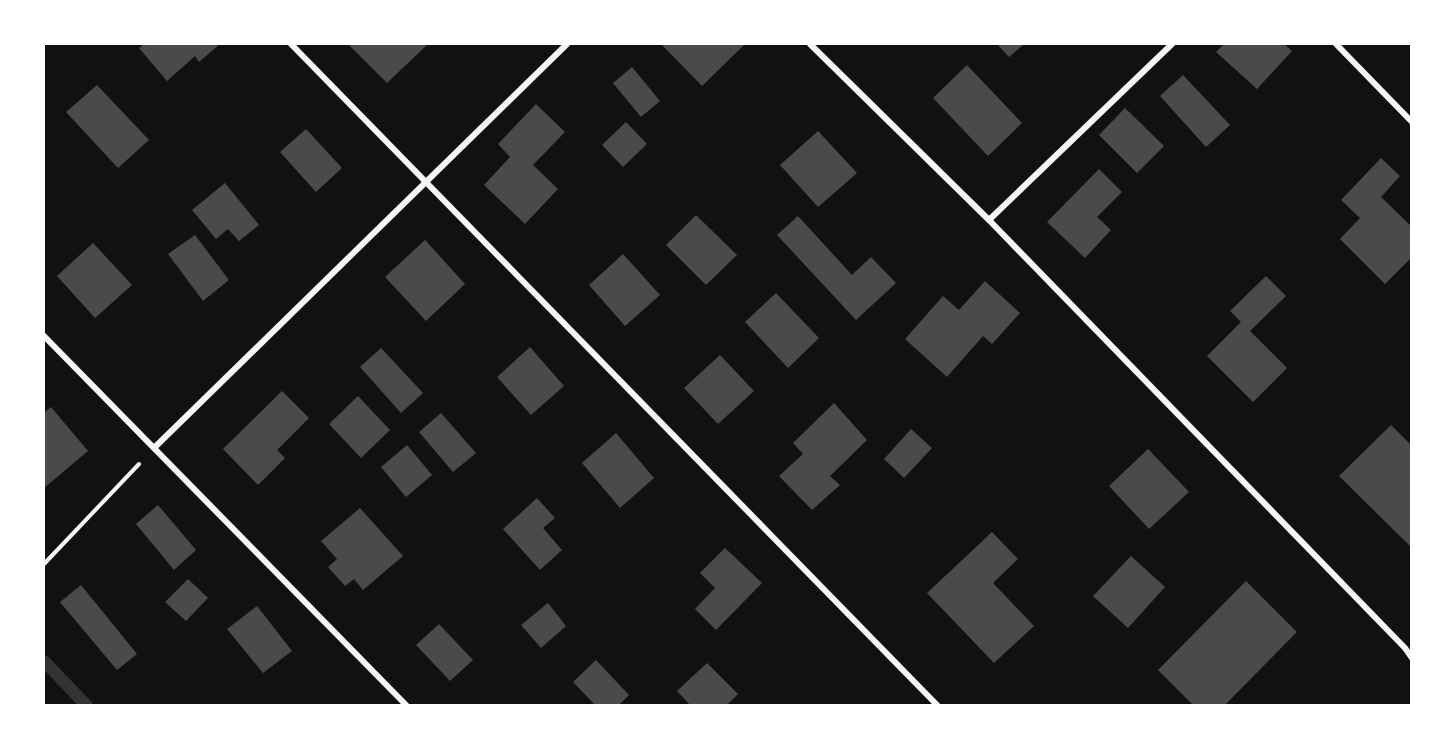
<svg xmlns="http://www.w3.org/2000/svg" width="1455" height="749" font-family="'Roboto Serif',serif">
	<rect width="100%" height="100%" fill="#111"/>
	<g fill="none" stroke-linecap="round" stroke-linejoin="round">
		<path stroke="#333" stroke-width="12" d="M 44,661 L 87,706"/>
	</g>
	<g fill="#4a4a4a">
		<path d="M 144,44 L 220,44 L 199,62 L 195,56 L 167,81 L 139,48 Z"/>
		<path d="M 348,44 L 428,44 L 387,83 Z"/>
		<path d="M 661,44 L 745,44 L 702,86 Z"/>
		<path d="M 997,44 L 1024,44 L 1009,57 Z"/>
		<path d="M 1224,44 L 1284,44 L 1292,51 L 1257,89 L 1216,52 Z"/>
		<path d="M 967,65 L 1022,123 L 988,156 L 933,98 Z"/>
		<path d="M 632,67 L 660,101 L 641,117 L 613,83 Z"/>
		<path d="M 1183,75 L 1230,125 L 1206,147 L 1160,96 Z"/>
		<path d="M 97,85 L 149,140 L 118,168 L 66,112 Z"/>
		<path d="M 536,104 L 565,132 L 533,165 L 558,189 L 525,224 L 484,185 L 510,157 L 498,144 Z"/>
		<path d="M 1125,108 L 1164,146 L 1137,173 L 1099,135 Z"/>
		<path d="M 626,122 L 647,144 L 623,167 L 602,145 Z"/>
		<path d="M 306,129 L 342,168 L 316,192 L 280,152 Z"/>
		<path d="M 818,131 L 857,173 L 818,207 L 780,165 Z"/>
		<path d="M 1381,158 L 1400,176 L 1381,197 L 1412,227 L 1412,257 L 1385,284 L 1340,239 L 1360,218 L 1341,200 Z"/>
		<path d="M 1099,169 L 1122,192 L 1097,217 L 1111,230 L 1085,258 L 1047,222 Z"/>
		<path d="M 225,183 L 259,225 L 239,241 L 228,229 L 216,239 L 192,210 Z"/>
		<path d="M 696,215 L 737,255 L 706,285 L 666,245 Z"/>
		<path d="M 798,216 L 852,275 L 871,257 L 896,283 L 856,320 L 777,235 Z"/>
		<path d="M 195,235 L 229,280 L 203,301 L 168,254 Z"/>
		<path d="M 425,240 L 465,284 L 426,321 L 385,277 Z"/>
		<path d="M 93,243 L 132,285 L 95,318 L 57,276 Z"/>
		<path d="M 623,254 L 660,295 L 625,326 L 589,285 Z"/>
		<path d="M 1266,276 L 1286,296 L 1250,331 L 1287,368 L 1253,402 L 1207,356 L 1241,322 L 1230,311 Z"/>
		<path d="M 985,281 L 1020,313 L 992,344 L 983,336 L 947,377 L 905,339 L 943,296 L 959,310 Z"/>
		<path d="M 776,293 L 819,338 L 788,368 L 745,322 Z"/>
		<path d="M 530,347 L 564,386 L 531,415 L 497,377 Z"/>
		<path d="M 381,348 L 423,393 L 401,413 L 360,367 Z"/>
		<path d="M 720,355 L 754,391 L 718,424 L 684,388 Z"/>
		<path d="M 282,391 L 309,418 L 277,450 L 285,458 L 258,485 L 223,449 Z"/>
		<path d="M 358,396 L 390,430 L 361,458 L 329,424 Z"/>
		<path d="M 834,403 L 867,440 L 830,476 L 840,485 L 812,510 L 779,476 L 803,454 L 793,443 Z"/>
		<path d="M 51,407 L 88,451 L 44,488 L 44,413 Z"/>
		<path d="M 441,413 L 476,453 L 453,472 L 419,432 Z"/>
		<path d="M 1391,425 L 1412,446 L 1412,548 L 1339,476 Z"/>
		<path d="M 911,429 L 932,448 L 904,478 L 884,459 Z"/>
		<path d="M 616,433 L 654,478 L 620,508 L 582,463 Z"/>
		<path d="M 407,445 L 432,475 L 406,497 L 381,467 Z"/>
		<path d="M 1148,449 L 1189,492 L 1149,529 L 1109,486 Z"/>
		<path d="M 537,498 L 555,518 L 543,528 L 562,550 L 540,570 L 503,529 Z"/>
		<path d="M 158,505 L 196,550 L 174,570 L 136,524 Z"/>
		<path d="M 360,508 L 403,556 L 363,590 L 354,579 L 345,586 L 328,567 L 337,559 L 321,541 Z"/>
		<path d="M 992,532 L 1018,559 L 993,583 L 1034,626 L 994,663 L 927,593 Z"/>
		<path d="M 725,548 L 762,583 L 716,630 L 695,609 L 715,588 L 700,573 Z"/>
		<path d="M 1131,556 L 1165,587 L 1128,628 L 1093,596 Z"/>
		<path d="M 188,579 L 208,598 L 186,621 L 165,602 Z"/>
		<path d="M 1246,581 L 1297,632 L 1224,706 L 1194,706 L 1158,670 Z"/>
		<path d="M 81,585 L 137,654 L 117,670 L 60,602 Z"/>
		<path d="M 548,603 L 566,626 L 541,648 L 521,625 Z"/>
		<path d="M 257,606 L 292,651 L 263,673 L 227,629 Z"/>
		<path d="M 439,624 L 473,660 L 450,681 L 416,645 Z"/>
		<path d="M 596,660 L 629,695 L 618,706 L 596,706 L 573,682 Z"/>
		<path d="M 707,663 L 738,694 L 726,706 L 691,706 L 677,691 Z"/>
	</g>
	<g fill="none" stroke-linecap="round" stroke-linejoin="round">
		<path stroke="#f5f5f5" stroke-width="4" d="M 44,564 L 139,464"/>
		<g stroke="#f5f5f5" stroke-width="6">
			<path d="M 291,44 L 938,706"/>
			<path d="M 810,44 L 989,220 L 1405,648 L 1412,658"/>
			<path d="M 1336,44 L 1412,122"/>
			<path d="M 989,220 L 1172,44"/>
			<path d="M 44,336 L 407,706"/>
			<path d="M 154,448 L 567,44"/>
		</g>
	</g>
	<rect width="1455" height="749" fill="none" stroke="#ffffff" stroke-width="90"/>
</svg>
